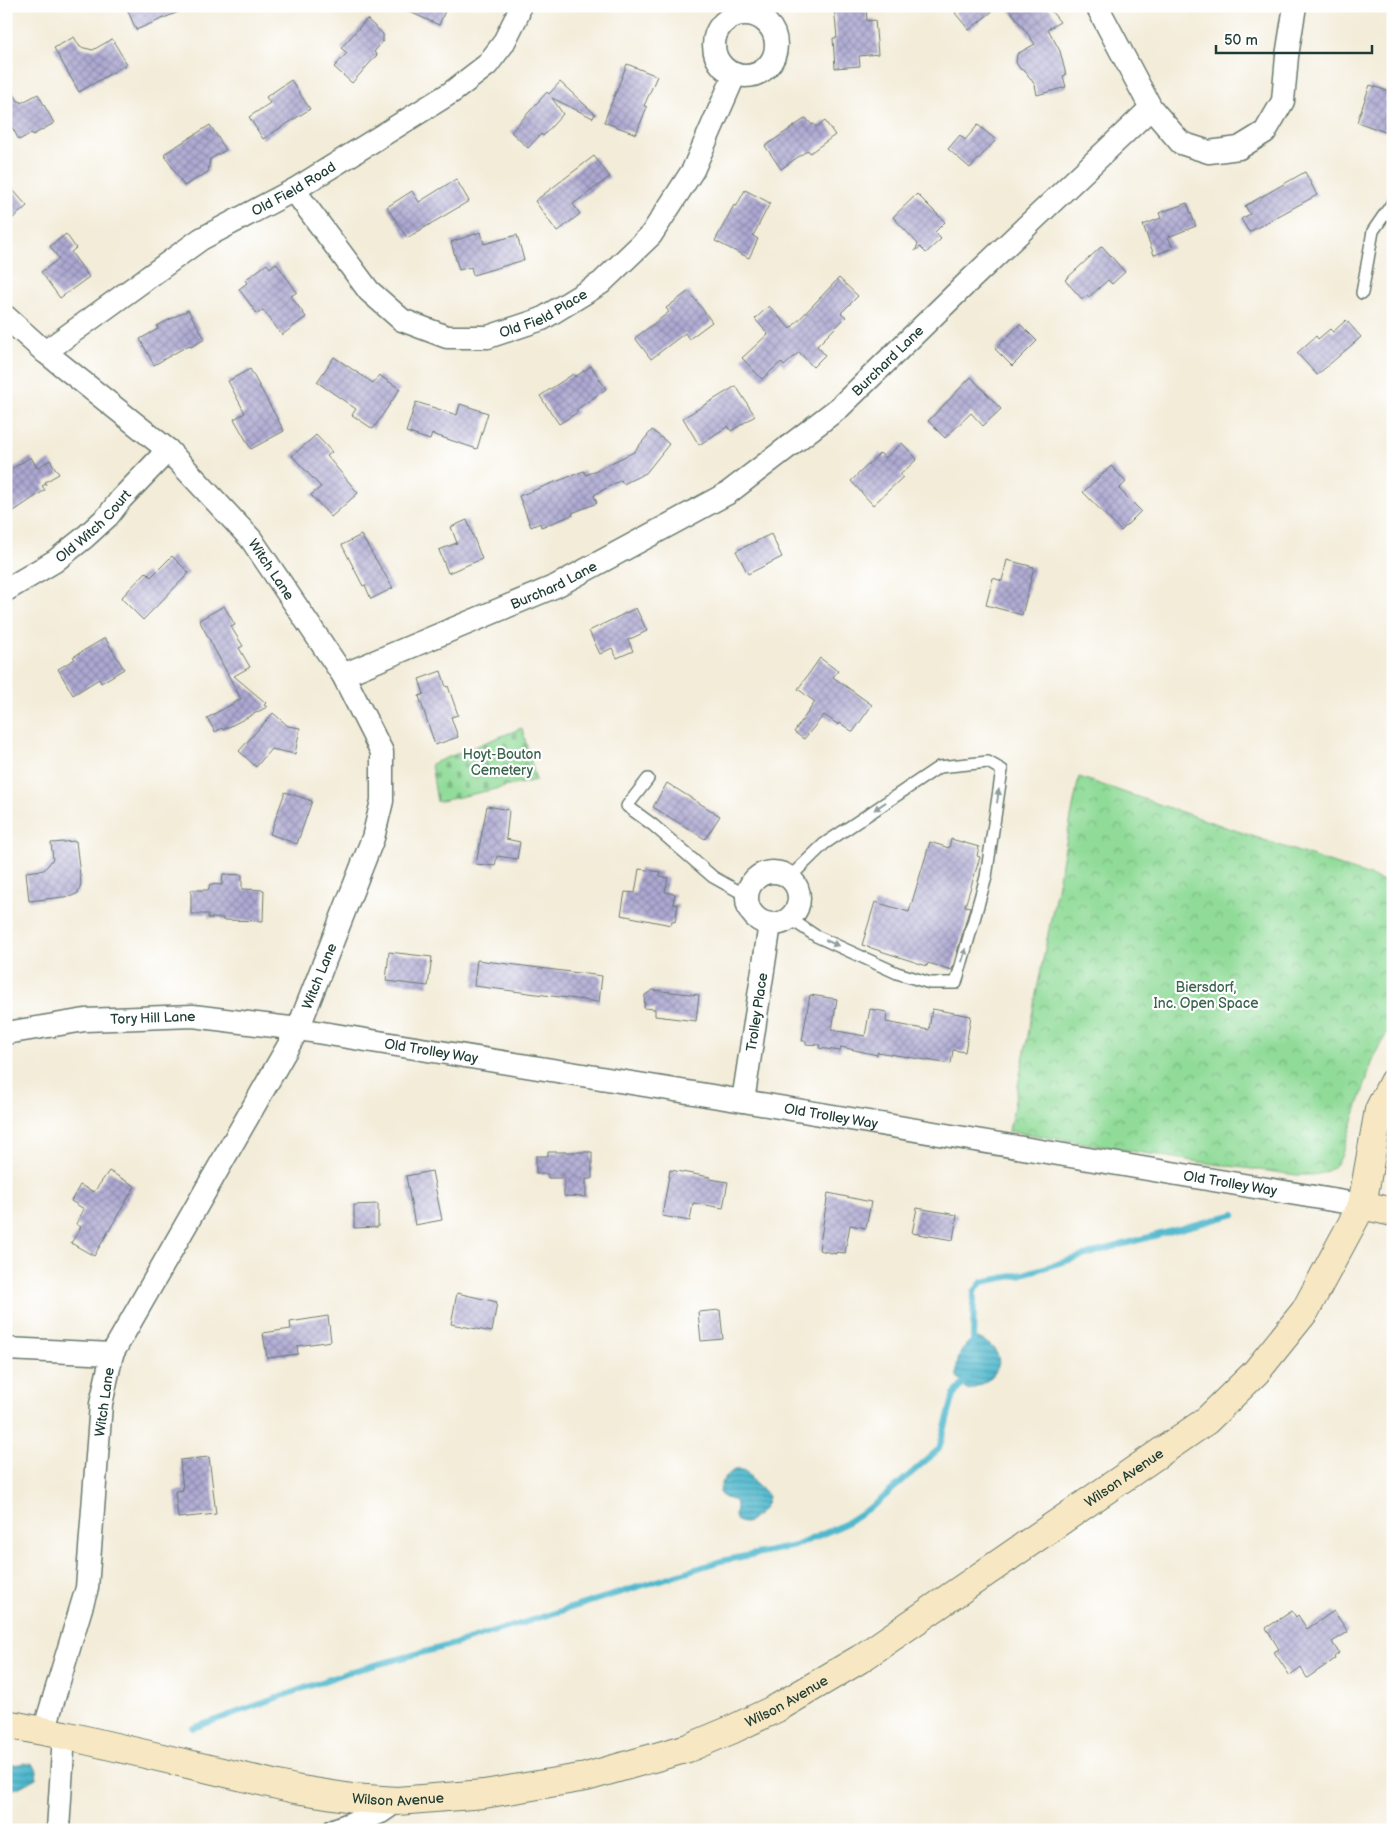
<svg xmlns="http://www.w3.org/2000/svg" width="1399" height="1836" font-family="'Balsamiq Sans',sans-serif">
	<defs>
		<pattern id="cemetery-stones" width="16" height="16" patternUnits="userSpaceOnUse" patternTransform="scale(1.25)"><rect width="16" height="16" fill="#90db98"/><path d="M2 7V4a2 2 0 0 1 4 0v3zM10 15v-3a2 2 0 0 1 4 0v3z" fill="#75b37d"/></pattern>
		<pattern id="park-crowns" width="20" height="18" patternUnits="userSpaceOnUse" patternTransform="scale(1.25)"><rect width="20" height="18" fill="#90db98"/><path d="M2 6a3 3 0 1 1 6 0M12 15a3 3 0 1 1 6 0" fill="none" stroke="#75b37d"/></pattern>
		<pattern id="water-rules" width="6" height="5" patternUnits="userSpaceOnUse" patternTransform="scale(1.25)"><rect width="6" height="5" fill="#4fb8cd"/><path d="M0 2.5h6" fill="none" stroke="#4197a7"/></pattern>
		<pattern id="building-cross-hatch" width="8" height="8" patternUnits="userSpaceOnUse" patternTransform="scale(1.25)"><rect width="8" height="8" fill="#ada8d2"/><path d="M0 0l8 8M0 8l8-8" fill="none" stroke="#8c8aab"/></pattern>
	</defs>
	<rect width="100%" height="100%" fill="#fff"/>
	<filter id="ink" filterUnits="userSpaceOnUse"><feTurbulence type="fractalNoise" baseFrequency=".02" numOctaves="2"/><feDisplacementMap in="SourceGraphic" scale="10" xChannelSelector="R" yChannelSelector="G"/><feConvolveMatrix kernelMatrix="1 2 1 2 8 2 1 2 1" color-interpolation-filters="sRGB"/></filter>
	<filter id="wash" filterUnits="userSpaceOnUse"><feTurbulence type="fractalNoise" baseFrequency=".0096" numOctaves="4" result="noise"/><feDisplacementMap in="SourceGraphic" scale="20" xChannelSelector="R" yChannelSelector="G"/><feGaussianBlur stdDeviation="1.12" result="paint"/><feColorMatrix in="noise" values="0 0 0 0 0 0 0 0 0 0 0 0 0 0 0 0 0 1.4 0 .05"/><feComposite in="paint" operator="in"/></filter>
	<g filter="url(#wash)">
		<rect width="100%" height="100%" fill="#f3ecd9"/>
		<path fill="url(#cemetery-stones)" stroke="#588c66" d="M 522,728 L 536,780 L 437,802 L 431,764 Z"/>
		<path fill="url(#park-crowns)" stroke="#588c66" d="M 1079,777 L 1393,884 L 1393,1023 L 1375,1054 L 1341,1157 C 1329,1176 1317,1175 1297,1175 L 1199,1162 L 1009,1131 Z"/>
		<g fill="url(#water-rules)" stroke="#377a80">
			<path d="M 976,1337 C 1002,1348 1008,1368 982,1384 C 977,1386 973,1390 967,1390 L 957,1377 C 956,1360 960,1346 976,1337 Z"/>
			<path d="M 734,1470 C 749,1468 748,1476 756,1485 C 759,1489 765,1490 768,1495 C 768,1507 757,1517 746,1523 C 731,1523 736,1514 736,1505 L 735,1501 L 723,1497 L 720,1494 C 720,1483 725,1476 734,1470 Z"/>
			<path d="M 25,1763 L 34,1765 L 37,1771 L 36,1778 L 18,1788 L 6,1790 L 6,1766 Z"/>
		</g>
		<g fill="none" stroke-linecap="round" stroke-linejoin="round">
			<g stroke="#4fb8cd" stroke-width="6">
				<path d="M 973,1346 L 974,1292 L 982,1282 L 1023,1274 L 1120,1245 L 1235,1214"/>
				<path d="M 193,1728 L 349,1672 L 458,1643 L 721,1561 L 795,1546 L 841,1526 L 877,1503 L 939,1449 L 954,1395 L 967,1379"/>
			</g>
		</g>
		<g id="blocks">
			<g fill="url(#building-cross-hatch)">
				<path d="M 126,6 L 192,6 L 136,30 Z"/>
				<path d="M 396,6 L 447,6 L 439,25 Z"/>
				<path d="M 834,6 L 866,6 L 867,21 L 875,20 L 878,54 L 859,56 L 860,66 L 835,68 L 833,38 L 837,38 Z"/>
				<path d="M 964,6 L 999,6 L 969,30 L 955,13 Z"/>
				<path d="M 1007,6 L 1047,6 L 1060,22 L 1048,29 L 1060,51 L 1066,75 L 1063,76 L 1066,87 L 1037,95 L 1035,85 L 1025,71 L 1020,69 L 1016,62 L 1017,54 L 1035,44 Z"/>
				<path d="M 367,19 L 383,34 L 383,41 L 374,52 L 377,55 L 352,83 L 334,67 L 347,53 L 341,48 Z"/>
				<path d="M 74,37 L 80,47 L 93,50 L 112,39 L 127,64 L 79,92 L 54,48 Z"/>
				<path d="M 627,64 L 657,76 L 644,106 L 647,107 L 636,134 L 604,122 Z"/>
				<path d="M 6,80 L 18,101 L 20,101 L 21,103 L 38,94 L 54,123 L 33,135 L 32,133 L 19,140 L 12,127 L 6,131 Z"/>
				<path d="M 291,80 L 310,109 L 263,139 L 249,117 L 270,103 L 266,97 Z"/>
				<path d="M 560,82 L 595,114 L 593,118 L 552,98 L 563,114 L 543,136 L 541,134 L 528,148 L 511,132 L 547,92 L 549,94 Z"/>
				<path d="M 1370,85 L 1393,93 L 1393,110 L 1385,132 L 1357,122 Z"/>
				<path d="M 806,118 L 812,125 L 814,124 L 816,127 L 825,121 L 835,135 L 810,153 L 808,150 L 781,169 L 765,146 Z"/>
				<path d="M 210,125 L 226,150 L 210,159 L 208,172 L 184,186 L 164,154 Z"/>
				<path d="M 978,125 L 996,140 L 970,168 L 948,149 L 960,135 L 965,140 Z"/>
				<path d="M 594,156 L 610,177 L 573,204 L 580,214 L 557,232 L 535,201 Z"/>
				<path d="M 1305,172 L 1317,195 L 1249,232 L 1241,219 L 1250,214 L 1245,206 Z"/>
				<path d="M 456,179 L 469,201 L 407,238 L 387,207 L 412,191 L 419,202 Z"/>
				<path d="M 6,182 L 27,206 L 6,224 Z"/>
				<path d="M 745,190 L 770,203 L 753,236 L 758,239 L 749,258 L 715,241 L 734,205 L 736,207 Z"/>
				<path d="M 917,194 L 945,222 L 935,232 L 941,239 L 926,253 L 920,247 L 915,251 L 918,244 L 893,217 Z"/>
				<path d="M 1187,203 L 1196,226 L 1168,237 L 1173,248 L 1154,255 L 1143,225 L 1161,218 L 1159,213 Z"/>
				<path d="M 481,232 L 484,244 L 517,235 L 524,260 L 473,275 L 471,267 L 459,270 L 451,242 Z"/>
				<path d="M 66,234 L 76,248 L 71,252 L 89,277 L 60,298 L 41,272 L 59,259 L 50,246 Z"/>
				<path d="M 1102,246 L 1125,272 L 1112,284 L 1108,280 L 1089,297 L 1087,295 L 1082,299 L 1065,280 Z"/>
				<path d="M 276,263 L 297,292 L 291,296 L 306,317 L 282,335 L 263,310 L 257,314 L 239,289 L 247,283 L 245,280 L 267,264 L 270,268 Z"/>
				<path d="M 839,278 L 858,296 L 841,313 L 846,317 L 817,346 L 825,355 L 813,367 L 799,352 L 784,366 L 781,362 L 762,379 L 742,358 L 768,334 L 755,319 L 769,306 L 790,329 Z"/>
				<path d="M 689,291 L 712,322 L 689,339 L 685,333 L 651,359 L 635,338 L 669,312 L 666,308 Z"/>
				<path d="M 188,310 L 205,339 L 191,347 L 189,345 L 154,365 L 140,339 L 158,329 L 157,326 Z"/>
				<path d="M 1346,320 L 1361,337 L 1317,375 L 1297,353 L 1316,336 L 1318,339 L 1330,329 L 1333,332 Z"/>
				<path d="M 1020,324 L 1037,341 L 1012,366 L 995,349 Z"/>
				<path d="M 334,357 L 373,383 L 379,375 L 400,389 L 373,429 L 352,415 L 356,409 L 317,382 Z"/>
				<path d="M 591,366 L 606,389 L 576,410 L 578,412 L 559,424 L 540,396 L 573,374 L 575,377 Z"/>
				<path d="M 250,369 L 284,431 L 251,449 L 234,419 L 245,413 L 228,381 Z"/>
				<path d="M 971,377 L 1001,409 L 983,426 L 971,413 L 945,438 L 928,421 Z"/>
				<path d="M 736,386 L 755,416 L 731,431 L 728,426 L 699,445 L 683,418 Z"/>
				<path d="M 416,402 L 457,415 L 460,404 L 488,413 L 477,449 L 432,434 L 430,440 L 406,432 Z"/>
				<path d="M 652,430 L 669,444 L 646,473 L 623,484 L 621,480 L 594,495 L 597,503 L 572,513 L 573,515 L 541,527 L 540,523 L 531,527 L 519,496 L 584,471 L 586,475 L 634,452 Z"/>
				<path d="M 316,435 L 332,452 L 327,456 L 358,493 L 331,517 L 311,495 L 321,487 L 292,456 Z"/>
				<path d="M 902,443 L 917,459 L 900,475 L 903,477 L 873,505 L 851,481 L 880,453 L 885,458 Z"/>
				<path d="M 31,457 L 37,468 L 50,460 L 59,474 L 45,482 L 46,484 L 42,486 L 45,490 L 14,511 L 6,498 L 6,472 Z"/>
				<path d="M 1111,466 L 1126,482 L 1119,489 L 1141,511 L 1121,531 L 1083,492 Z"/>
				<path d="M 467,520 L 482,559 L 448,573 L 439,550 L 457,543 L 451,527 Z"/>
				<path d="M 771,534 L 782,557 L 748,574 L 736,551 Z"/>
				<path d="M 361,535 L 393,588 L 371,599 L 365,585 L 363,586 L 342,545 Z"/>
				<path d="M 172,556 L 189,573 L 143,620 L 121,598 L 146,572 L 151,577 Z"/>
				<path d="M 1007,560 L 1034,567 L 1022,615 L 986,605 L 993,578 L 1002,581 Z"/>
				<path d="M 224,606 L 235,625 L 231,627 L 243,646 L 239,648 L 250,667 L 234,676 L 266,703 L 264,705 L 267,707 L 223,730 L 222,728 L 215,732 L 207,718 L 241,699 L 199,620 Z"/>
				<path d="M 636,608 L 647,631 L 628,640 L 633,651 L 617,658 L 612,648 L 600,654 L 589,631 Z"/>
				<path d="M 105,638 L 124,669 L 101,683 L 99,679 L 73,695 L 58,669 L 75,659 L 73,657 Z"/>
				<path d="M 820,658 L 838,671 L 833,677 L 872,705 L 853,732 L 840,723 L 839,725 L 824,715 L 804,739 L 794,732 L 815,702 L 798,689 Z"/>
				<path d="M 441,671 L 446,687 L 448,686 L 458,715 L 451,717 L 458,737 L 435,745 L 419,696 L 424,694 L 419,679 Z"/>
				<path d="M 273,713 L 288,726 L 300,728 L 295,754 L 271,749 L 256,767 L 239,751 Z"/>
				<path d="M 667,783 L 720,816 L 705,839 L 653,807 Z"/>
				<path d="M 285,792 L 312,801 L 297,844 L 270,834 Z"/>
				<path d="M 487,806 L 509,810 L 506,839 L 520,842 L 517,859 L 497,856 L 495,866 L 476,864 Z"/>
				<path d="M 951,839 L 979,847 L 977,856 L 980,857 L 965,906 L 970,907 L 952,970 L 928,963 L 927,966 L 862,945 L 875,902 L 909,912 L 930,842 L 949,848 Z"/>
				<path d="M 76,841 L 81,884 L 78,893 L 72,896 L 29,901 L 26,872 L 44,870 L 53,859 L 51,843 Z"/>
				<path d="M 639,869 L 661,872 L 660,876 L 668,878 L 665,892 L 675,894 L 673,904 L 678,905 L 675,922 L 672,921 L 671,925 L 621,915 L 625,892 L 635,893 Z"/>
				<path d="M 223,874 L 242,875 L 242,889 L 264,890 L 263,921 L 222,920 L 223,918 L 208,918 L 208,914 L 191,914 L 191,890 L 208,890 L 210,884 L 222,885 Z"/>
				<path d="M 389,952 L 432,957 L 428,986 L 386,981 Z"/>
				<path d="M 477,960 L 602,976 L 599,1002 L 474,986 Z"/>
				<path d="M 653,990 L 699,995 L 696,1021 L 655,1016 L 655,1009 L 644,1008 L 645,995 Z"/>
				<path d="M 810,995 L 837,999 L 832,1030 L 865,1036 L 870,1009 L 887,1012 L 886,1022 L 929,1030 L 932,1009 L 971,1016 L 965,1052 L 953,1050 L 951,1064 L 877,1052 L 877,1055 L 841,1047 L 840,1051 L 819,1048 L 820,1045 L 806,1044 L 806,1041 L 802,1041 Z"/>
				<path d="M 548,1152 L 592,1152 L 592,1179 L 586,1179 L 586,1197 L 564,1196 L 564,1178 L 548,1178 L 548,1174 L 536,1174 L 536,1156 L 548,1156 Z"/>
				<path d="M 670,1170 L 710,1177 L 710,1179 L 728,1182 L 723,1208 L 693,1203 L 690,1221 L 662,1216 Z"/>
				<path d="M 109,1171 L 135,1186 L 94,1256 L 71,1243 L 81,1227 L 76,1224 L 84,1209 L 71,1201 L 80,1185 L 94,1192 Z"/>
				<path d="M 432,1171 L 442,1220 L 415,1225 L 406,1176 Z"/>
				<path d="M 828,1193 L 871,1202 L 866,1228 L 850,1225 L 845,1253 L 836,1252 L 836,1254 L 819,1250 Z"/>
				<path d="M 378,1204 L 378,1227 L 354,1228 L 354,1205 Z"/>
				<path d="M 917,1208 L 957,1215 L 953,1240 L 912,1233 Z"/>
				<path d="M 457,1293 L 497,1302 L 492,1332 L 451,1324 Z"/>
				<path d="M 720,1310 L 723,1339 L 701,1341 L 698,1312 Z"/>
				<path d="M 328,1316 L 331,1341 L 297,1346 L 298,1354 L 267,1358 L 263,1333 L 291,1329 L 290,1322 Z"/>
				<path d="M 209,1457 L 216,1514 L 178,1518 L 175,1491 L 183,1490 L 180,1460 Z"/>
				<path d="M 1292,1611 L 1296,1617 L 1298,1615 L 1307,1629 L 1334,1611 L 1348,1632 L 1332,1642 L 1339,1653 L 1334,1657 L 1335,1659 L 1307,1678 L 1301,1668 L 1290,1676 L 1274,1652 L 1279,1649 L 1266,1628 Z"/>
			</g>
		</g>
	</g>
	<g filter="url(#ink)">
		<use href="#blocks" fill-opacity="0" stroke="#697a6e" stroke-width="1"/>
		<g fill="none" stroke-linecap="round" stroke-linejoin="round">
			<g stroke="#697a6e" stroke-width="14">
				<g id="service">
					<path d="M 1362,293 L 1373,231 L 1393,202"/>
					<path d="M 648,779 L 627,806 L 653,825 L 713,877 L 747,896"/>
					<path d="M 789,878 L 824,844 L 939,767 L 988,762 L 1002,770 L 986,877 L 956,983 L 930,983 L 897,973 L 816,936 L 789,918"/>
				</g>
			</g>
			<g stroke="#697a6e" stroke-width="25">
				<g id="minor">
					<path d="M 1097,6 L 1151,108 L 1181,143 L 1209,152 L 1239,148 L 1265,132 L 1283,101 L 1287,56 L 1295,6"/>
					<circle cx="745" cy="45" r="31"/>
					<path id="s1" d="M 294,190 L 369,291 L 402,320 L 447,337 L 488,337 L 542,319 L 601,283 L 651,235 L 693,170 L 735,74"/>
					<path id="s2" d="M 6,317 L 45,352 L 168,450 L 251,539 L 343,675 L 382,752 L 382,801 L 373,838 L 298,1029 L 112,1354 L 101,1404 L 87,1588 L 44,1731"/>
					<path id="s3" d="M 45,352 L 201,239 L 294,190 L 452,92 L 487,65 L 503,44 L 518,14 L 519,6"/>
					<path id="s4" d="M 6,590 L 55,561 L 84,538 L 108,516 L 121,499 L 168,450"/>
					<path id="s5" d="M 343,675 L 556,586 L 728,493 L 840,407 L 969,281 L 1151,108"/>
					<circle cx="773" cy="898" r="26"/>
					<path id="s6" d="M 6,1033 L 85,1020 L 193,1016 L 298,1029 L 743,1101 L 1362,1205"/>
					<path id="s7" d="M 743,1101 L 770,924"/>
					<path d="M 6,1349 L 112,1354"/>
					<path d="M 58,1830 L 64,1735"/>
					<path d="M 334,1830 L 381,1812 L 397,1801"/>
				</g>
			</g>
			<g stroke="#697a6e" stroke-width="30">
				<g id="secondary">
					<path d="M 1362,1205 L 1393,1212"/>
					<path id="s8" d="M 6,1724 L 64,1735 L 295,1789 L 352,1798 L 397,1801 L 484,1794 L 586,1777 L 688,1748 L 731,1730 L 777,1708 L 860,1659 L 1206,1421 L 1256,1372 L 1305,1311 L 1362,1205 L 1379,1110 L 1393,1082"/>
				</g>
			</g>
			<use href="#service" stroke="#fff" stroke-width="11"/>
			<use href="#minor" stroke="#fff" stroke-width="22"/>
			<use href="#secondary" stroke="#f7e8c3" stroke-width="28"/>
		</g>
		<defs><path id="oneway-solid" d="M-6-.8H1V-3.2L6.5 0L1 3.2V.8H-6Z" transform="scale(1.25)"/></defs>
		<g fill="#8f9e9a">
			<use href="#oneway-solid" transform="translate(998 796) rotate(-82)"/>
			<use href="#oneway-solid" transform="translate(880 806) rotate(146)"/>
			<use href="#oneway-solid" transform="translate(832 943) rotate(24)"/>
			<use href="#oneway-solid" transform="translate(964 955) rotate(-74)"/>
		</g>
	</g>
	<g text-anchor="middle" stroke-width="4.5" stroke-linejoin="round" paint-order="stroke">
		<g font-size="14" fill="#1f3d34" stroke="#fff">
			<text dy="5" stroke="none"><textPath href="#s3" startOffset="298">Old Field Road</textPath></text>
			<text dy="5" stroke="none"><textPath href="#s1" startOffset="319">Old Field Place</textPath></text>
			<text dy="5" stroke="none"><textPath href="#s5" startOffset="634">Burchard Lane</textPath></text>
			<text dy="5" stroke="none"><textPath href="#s4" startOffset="109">Old Witch Court</textPath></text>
			<text dy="5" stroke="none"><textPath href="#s2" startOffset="368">Witch Lane</textPath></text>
			<text dy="5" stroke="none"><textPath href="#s5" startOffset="229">Burchard Lane</textPath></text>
			<text transform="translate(319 976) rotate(-68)" y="5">Witch Lane</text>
			<text dy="5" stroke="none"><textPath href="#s7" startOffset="90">Trolley Place</textPath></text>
			<text dy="5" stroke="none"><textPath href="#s6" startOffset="148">Tory Hill Lane</textPath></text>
			<text dy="5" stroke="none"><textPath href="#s6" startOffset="429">Old Trolley Way</textPath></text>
			<text dy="5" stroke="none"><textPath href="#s6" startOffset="834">Old Trolley Way</textPath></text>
			<text dy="5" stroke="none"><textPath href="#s6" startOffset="1239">Old Trolley Way</textPath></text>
			<text transform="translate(104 1402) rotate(-82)" y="5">Witch Lane</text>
			<text dy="5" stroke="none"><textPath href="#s8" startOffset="1210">Wilson Avenue</textPath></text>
			<text dy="5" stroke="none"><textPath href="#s8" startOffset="805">Wilson Avenue</textPath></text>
			<text dy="5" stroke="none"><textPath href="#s8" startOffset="400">Wilson Avenue</textPath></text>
		</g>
		<g font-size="14" fill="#3b644d" stroke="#fff">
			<text x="502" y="759">Hoyt-Bouton<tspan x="502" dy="16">Cemetery</tspan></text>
			<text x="1206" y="992">Biersdorf,<tspan x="1206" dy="16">Inc. Open Space</tspan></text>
		</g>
	</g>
	<rect width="1399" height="1836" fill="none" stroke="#fff" stroke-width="25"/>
	<path d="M1216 45v8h156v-8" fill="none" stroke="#1f3d34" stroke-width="2.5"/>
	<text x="1224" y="45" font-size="15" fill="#1f3d34" stroke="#ffffff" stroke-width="4" paint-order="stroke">50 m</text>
</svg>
